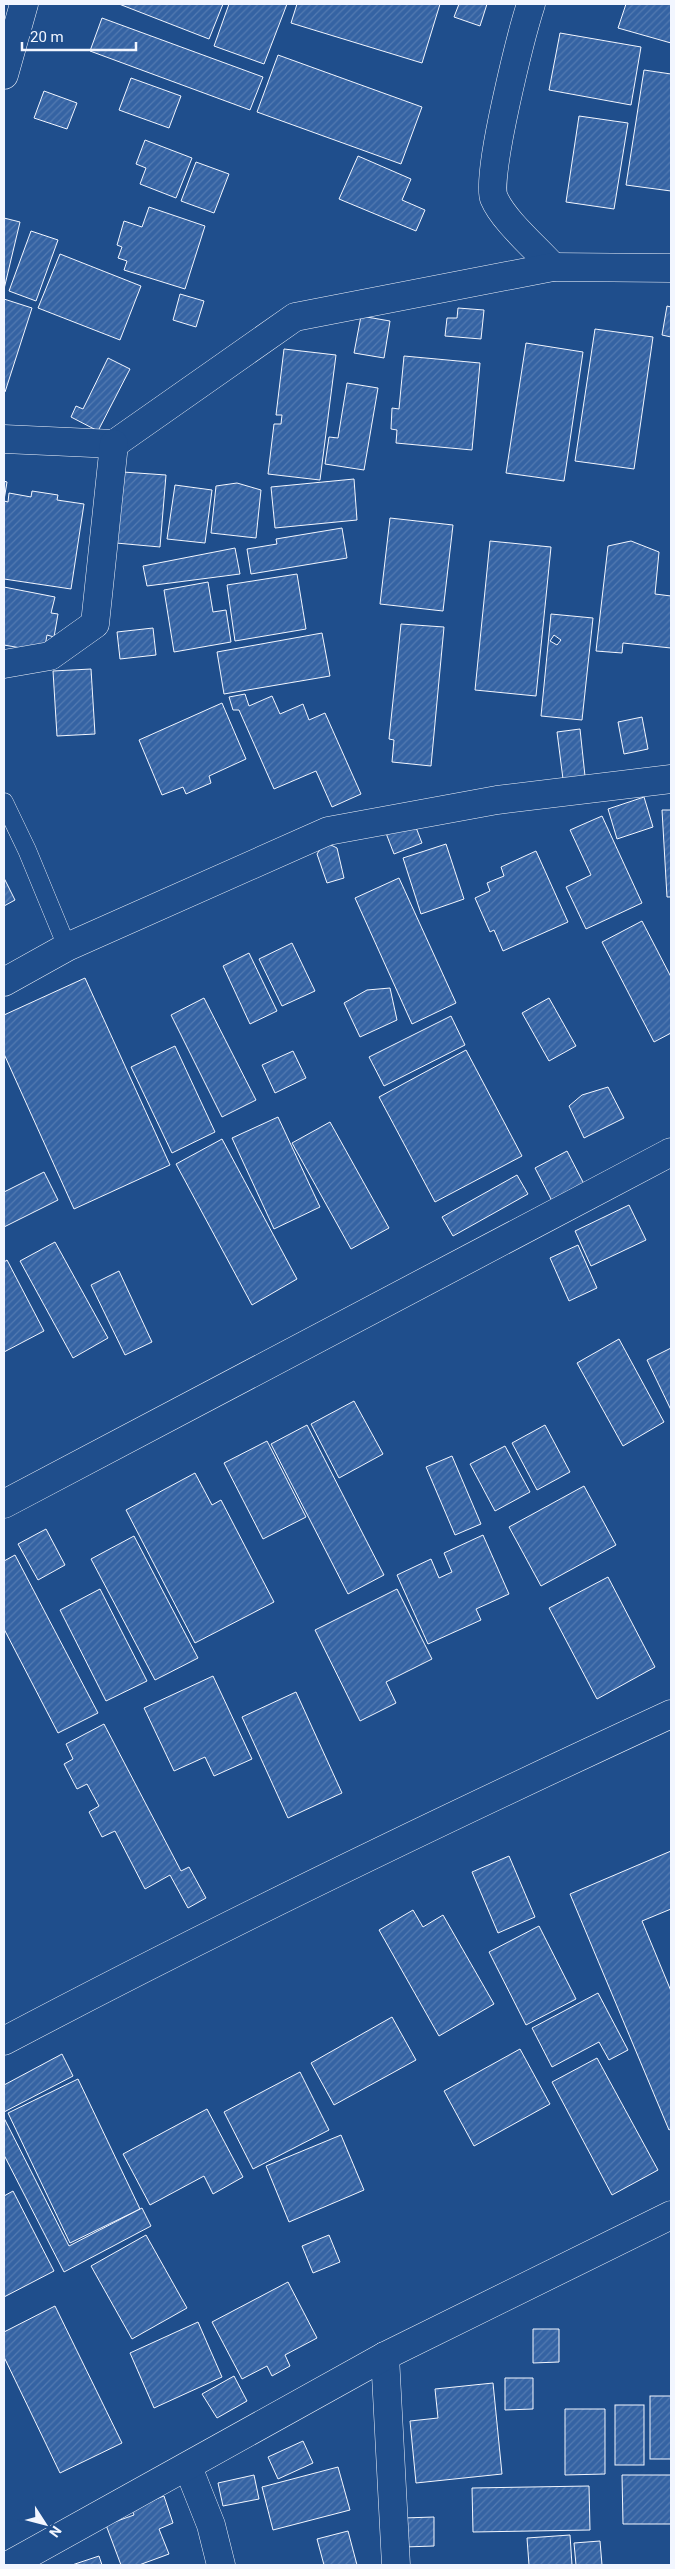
<svg xmlns="http://www.w3.org/2000/svg" width="675" height="2569" font-family="Roboto,sans-serif">
	<defs>
		<pattern id="building-hatch" width="6" height="6" patternUnits="userSpaceOnUse" patternTransform="scale(1.25)"><rect width="6" height="6" fill="#3563a3"/><path d="M-1 1l2-2M0 6l6-6M5 7l2-2" fill="none" stroke="#537ab1"/></pattern>
	</defs>
	<rect width="100%" height="100%" fill="#1f4e8c"/>
	<g fill="url(#building-hatch)" stroke="#f2f6ff" fill-rule="evenodd">
		<path d="M 119,4 L 223,4 L 209,39 Z"/>
		<path d="M 229,4 L 287,4 L 264,64 L 214,46 Z"/>
		<path d="M 297,4 L 440,4 L 422,63 L 291,23 Z"/>
		<path d="M 459,4 L 487,4 L 480,26 L 454,17 Z"/>
		<path d="M 626,4 L 671,4 L 671,43 L 618,28 Z"/>
		<path d="M 102,18 L 263,77 L 250,110 L 90,51 Z"/>
		<path d="M 560,33 L 641,47 L 631,105 L 549,90 Z"/>
		<path d="M 278,55 L 422,107 L 401,164 L 257,112 Z"/>
		<path d="M 644,70 L 671,74 L 671,191 L 626,185 Z"/>
		<path d="M 131,78 L 181,96 L 169,128 L 119,110 Z"/>
		<path d="M 44,91 L 77,103 L 67,129 L 34,118 Z"/>
		<path d="M 579,116 L 628,123 L 614,209 L 566,202 Z"/>
		<path d="M 145,140 L 192,158 L 176,198 L 140,184 L 146,168 L 136,164 Z"/>
		<path d="M 358,156 L 411,179 L 402,200 L 425,210 L 416,231 L 339,199 Z"/>
		<path d="M 196,162 L 229,174 L 214,213 L 181,201 Z"/>
		<path d="M 149,207 L 205,226 L 185,289 L 124,270 L 127,261 L 118,258 L 122,247 L 117,245 L 124,221 L 142,227 Z"/>
		<path d="M 4,218 L 20,222 L 4,289 Z"/>
		<path d="M 31,231 L 58,240 L 36,301 L 9,291 Z"/>
		<path d="M 60,254 L 141,286 L 120,340 L 38,308 Z"/>
		<path d="M 180,294 L 204,301 L 196,327 L 173,320 Z"/>
		<path d="M 4,299 L 32,308 L 5,392 L 4,391 Z"/>
		<path d="M 667,306 L 671,307 L 671,337 L 662,335 Z"/>
		<path d="M 458,308 L 484,310 L 481,339 L 445,336 L 447,318 L 457,318 Z"/>
		<path d="M 361,316 L 390,321 L 384,358 L 354,353 Z"/>
		<path d="M 595,329 L 653,337 L 634,469 L 575,461 Z"/>
		<path d="M 526,343 L 583,352 L 564,481 L 506,473 Z"/>
		<path d="M 284,349 L 336,355 L 320,480 L 268,474 L 274,424 L 281,424 L 282,415 L 276,415 Z"/>
		<path d="M 404,356 L 480,363 L 472,450 L 396,443 L 397,430 L 391,429 L 392,408 L 399,409 Z"/>
		<path d="M 108,358 L 130,369 L 98,431 L 71,417 L 76,406 L 83,409 Z"/>
		<path d="M 347,383 L 378,388 L 364,470 L 325,464 L 329,437 L 338,438 Z"/>
		<path d="M 123,472 L 166,475 L 160,547 L 116,543 Z"/>
		<path d="M 354,479 L 357,520 L 275,528 L 271,487 Z"/>
		<path d="M 4,481 L 7,482 L 4,500 Z"/>
		<path d="M 237,483 L 261,490 L 256,538 L 211,533 L 216,486 Z"/>
		<path d="M 175,485 L 212,490 L 205,543 L 167,539 Z"/>
		<path d="M 32,491 L 58,495 L 57,500 L 84,504 L 71,589 L 4,579 L 4,501 L 8,502 L 9,493 L 31,497 Z"/>
		<path d="M 390,518 L 453,525 L 443,611 L 380,604 Z"/>
		<path d="M 342,528 L 347,558 L 251,574 L 247,549 L 277,544 L 276,539 Z"/>
		<path d="M 490,541 L 551,547 L 536,696 L 475,690 Z"/>
		<path d="M 631,541 L 659,552 L 655,594 L 671,596 L 671,648 L 623,643 L 622,653 L 596,651 L 608,546 Z"/>
		<path d="M 235,548 L 240,574 L 147,586 L 143,566 Z"/>
		<path d="M 297,574 L 306,629 L 235,641 L 227,585 Z"/>
		<path d="M 208,582 L 213,612 L 226,610 L 231,642 L 174,652 L 164,590 Z"/>
		<path d="M 4,587 L 55,597 L 51,613 L 58,614 L 54,637 L 47,635 L 44,652 L 4,645 Z"/>
		<path d="M 551,614 L 593,618 L 582,720 L 541,716 ZM 554,635 L 561,640 L 557,645 L 550,641 Z"/>
		<path d="M 401,624 L 444,627 L 431,766 L 392,762 L 394,740 L 389,739 Z"/>
		<path d="M 153,628 L 156,655 L 120,659 L 117,632 Z"/>
		<path d="M 322,633 L 330,676 L 224,694 L 217,652 Z"/>
		<path d="M 91,669 L 95,734 L 57,736 L 53,671 Z"/>
		<path d="M 245,694 L 249,706 L 272,696 L 280,714 L 303,704 L 309,720 L 325,713 L 361,794 L 332,807 L 316,771 L 274,789 L 239,710 L 233,710 L 229,697 Z"/>
		<path d="M 222,703 L 246,759 L 209,776 L 211,783 L 186,794 L 183,787 L 162,795 L 139,740 Z"/>
		<path d="M 642,717 L 648,749 L 624,754 L 618,722 Z"/>
		<path d="M 580,729 L 585,776 L 563,779 L 557,732 Z"/>
		<path d="M 644,797 L 653,827 L 617,839 L 608,809 Z"/>
		<path d="M 662,810 L 671,810 L 671,897 L 667,897 Z"/>
		<path d="M 602,816 L 642,903 L 586,929 L 566,887 L 591,875 L 570,830 Z"/>
		<path d="M 412,817 L 422,843 L 394,854 L 384,828 Z"/>
		<path d="M 325,842 L 337,848 L 344,878 L 327,883 L 317,854 Z"/>
		<path d="M 446,844 L 464,899 L 421,914 L 403,858 Z"/>
		<path d="M 536,851 L 568,922 L 503,951 L 494,930 L 490,932 L 475,898 L 490,891 L 487,883 L 504,876 L 501,867 Z"/>
		<path d="M 4,878 L 15,900 L 4,906 Z"/>
		<path d="M 399,878 L 456,1003 L 412,1024 L 355,898 Z"/>
		<path d="M 642,921 L 671,977 L 671,1033 L 654,1042 L 602,942 Z"/>
		<path d="M 292,943 L 315,991 L 282,1006 L 259,959 Z"/>
		<path d="M 249,953 L 277,1011 L 250,1024 L 223,966 Z"/>
		<path d="M 85,978 L 170,1165 L 74,1209 L 4,1054 L 4,1015 Z"/>
		<path d="M 390,988 L 397,1020 L 360,1037 L 344,1003 L 367,990 Z"/>
		<path d="M 204,998 L 256,1100 L 222,1117 L 171,1015 Z"/>
		<path d="M 549,998 L 576,1046 L 549,1061 L 522,1013 Z"/>
		<path d="M 451,1016 L 465,1045 L 384,1086 L 369,1057 Z"/>
		<path d="M 175,1046 L 215,1132 L 172,1153 L 131,1067 Z"/>
		<path d="M 466,1050 L 522,1156 L 435,1202 L 379,1097 Z"/>
		<path d="M 293,1051 L 306,1078 L 275,1093 L 262,1065 Z"/>
		<path d="M 608,1087 L 624,1118 L 584,1138 L 569,1106 L 582,1095 Z"/>
		<path d="M 278,1117 L 320,1207 L 274,1229 L 232,1138 Z"/>
		<path d="M 330,1122 L 389,1228 L 351,1249 L 292,1143 Z"/>
		<path d="M 222,1139 L 297,1279 L 252,1305 L 176,1164 Z"/>
		<path d="M 567,1151 L 584,1184 L 552,1201 L 535,1168 Z"/>
		<path d="M 44,1172 L 58,1200 L 4,1227 L 4,1192 Z"/>
		<path d="M 517,1175 L 528,1194 L 453,1236 L 442,1217 Z"/>
		<path d="M 629,1205 L 646,1240 L 591,1266 L 575,1231 Z"/>
		<path d="M 55,1242 L 108,1338 L 73,1358 L 20,1261 Z"/>
		<path d="M 578,1245 L 597,1288 L 569,1301 L 550,1258 Z"/>
		<path d="M 7,1260 L 44,1331 L 4,1352 L 4,1262 Z"/>
		<path d="M 119,1271 L 152,1342 L 125,1355 L 91,1285 Z"/>
		<path d="M 619,1339 L 664,1422 L 623,1446 L 577,1363 Z"/>
		<path d="M 671,1348 L 671,1410 L 647,1360 Z"/>
		<path d="M 354,1401 L 383,1454 L 339,1478 L 311,1424 Z"/>
		<path d="M 307,1425 L 384,1575 L 348,1594 L 271,1444 Z"/>
		<path d="M 545,1425 L 570,1472 L 537,1490 L 512,1443 Z"/>
		<path d="M 267,1441 L 306,1517 L 263,1539 L 224,1463 Z"/>
		<path d="M 505,1446 L 530,1492 L 495,1511 L 470,1464 Z"/>
		<path d="M 452,1456 L 481,1524 L 455,1535 L 426,1467 Z"/>
		<path d="M 195,1473 L 212,1505 L 221,1500 L 274,1602 L 195,1643 L 126,1510 Z"/>
		<path d="M 584,1486 L 616,1545 L 541,1586 L 509,1527 Z"/>
		<path d="M 46,1529 L 65,1565 L 38,1580 L 18,1544 Z"/>
		<path d="M 483,1535 L 509,1594 L 476,1609 L 481,1620 L 428,1644 L 397,1575 L 431,1559 L 439,1578 L 452,1572 L 444,1553 Z"/>
		<path d="M 134,1536 L 198,1658 L 155,1680 L 91,1559 Z"/>
		<path d="M 15,1555 L 98,1713 L 58,1733 L 4,1629 L 4,1561 Z"/>
		<path d="M 608,1577 L 655,1667 L 597,1699 L 549,1608 Z"/>
		<path d="M 100,1589 L 147,1681 L 106,1701 L 60,1610 Z"/>
		<path d="M 397,1589 L 432,1659 L 386,1682 L 396,1703 L 360,1721 L 315,1630 Z"/>
		<path d="M 213,1676 L 252,1759 L 214,1776 L 205,1757 L 174,1771 L 144,1708 Z"/>
		<path d="M 296,1692 L 342,1793 L 288,1818 L 242,1717 Z"/>
		<path d="M 104,1724 L 181,1871 L 189,1867 L 206,1898 L 188,1908 L 170,1875 L 145,1889 L 115,1831 L 102,1837 L 89,1812 L 99,1806 L 87,1784 L 77,1789 L 64,1764 L 73,1759 L 66,1744 Z"/>
		<path d="M 671,1851 L 671,1909 L 642,1921 L 671,1991 L 671,2129 L 669,2130 L 570,1894 Z"/>
		<path d="M 509,1856 L 535,1917 L 498,1933 L 472,1872 Z"/>
		<path d="M 413,1910 L 423,1927 L 443,1915 L 494,2004 L 439,2036 L 379,1930 Z"/>
		<path d="M 539,1926 L 576,1999 L 526,2025 L 489,1952 Z"/>
		<path d="M 598,1993 L 628,2050 L 609,2060 L 599,2042 L 552,2067 L 532,2028 Z"/>
		<path d="M 392,2017 L 416,2060 L 334,2105 L 311,2063 Z"/>
		<path d="M 520,2049 L 550,2104 L 474,2146 L 444,2091 Z"/>
		<path d="M 62,2054 L 73,2076 L 4,2112 L 4,2085 Z"/>
		<path d="M 597,2058 L 658,2170 L 612,2195 L 552,2082 Z"/>
		<path d="M 300,2072 L 329,2130 L 253,2169 L 224,2112 Z"/>
		<path d="M 78,2079 L 140,2209 L 70,2243 L 8,2113 Z"/>
		<path d="M 207,2109 L 243,2177 L 213,2194 L 204,2176 L 150,2205 L 123,2154 Z"/>
		<path d="M 4,2118 L 69,2246 L 142,2208 L 151,2226 L 64,2272 L 4,2155 Z"/>
		<path d="M 341,2135 L 364,2190 L 289,2222 L 266,2166 Z"/>
		<path d="M 13,2191 L 54,2271 L 4,2297 L 4,2196 Z"/>
		<path d="M 146,2235 L 187,2308 L 132,2339 L 91,2266 Z"/>
		<path d="M 329,2235 L 340,2262 L 313,2273 L 302,2246 Z"/>
		<path d="M 288,2282 L 317,2338 L 285,2355 L 290,2366 L 272,2376 L 267,2366 L 242,2379 L 212,2322 Z"/>
		<path d="M 55,2306 L 122,2443 L 60,2473 L 4,2357 L 4,2332 Z"/>
		<path d="M 198,2322 L 222,2377 L 154,2408 L 130,2353 Z"/>
		<path d="M 533,2329 L 559,2329 L 559,2362 L 533,2363 Z"/>
		<path d="M 234,2376 L 247,2401 L 217,2418 L 202,2394 Z"/>
		<path d="M 505,2378 L 533,2378 L 533,2409 L 505,2410 Z"/>
		<path d="M 493,2383 L 502,2474 L 416,2483 L 410,2421 L 438,2418 L 435,2389 Z"/>
		<rect x="650" y="2396" width="21" height="63"/>
		<rect x="615" y="2405" width="29" height="60"/>
		<path d="M 565,2409 L 605,2409 L 605,2474 L 565,2475 Z"/>
		<path d="M 303,2441 L 313,2463 L 278,2479 L 268,2457 Z"/>
		<path d="M 338,2467 L 350,2510 L 273,2530 L 262,2487 Z"/>
		<path d="M 254,2475 L 259,2499 L 223,2506 L 218,2483 Z"/>
		<path d="M 622,2475 L 671,2475 L 671,2524 L 623,2524 Z"/>
		<path d="M 589,2486 L 590,2530 L 473,2532 L 472,2488 Z"/>
		<path d="M 164,2496 L 173,2523 L 159,2529 L 169,2554 L 139,2565 L 121,2565 L 106,2525 L 134,2515 L 131,2508 Z"/>
		<path d="M 434,2517 L 434,2546 L 404,2547 L 403,2518 Z"/>
		<path d="M 348,2531 L 357,2565 L 324,2565 L 317,2539 Z"/>
		<path d="M 570,2535 L 572,2565 L 529,2565 L 527,2538 Z"/>
		<path d="M 600,2541 L 602,2565 L 576,2565 L 574,2543 Z"/>
		<path d="M 99,2556 L 102,2565 L 72,2565 Z"/>
	</g>
	<g fill="none" stroke-linecap="round" stroke-linejoin="round">
		<g stroke="#f2f6ff" stroke-width="19">
			<path id="service" d="M 4,802 L 27,850 L 67,947"/>
		</g>
		<g stroke="#f2f6ff" stroke-width="29">
			<g id="minor">
				<path d="M 531,4 C 522,32 485,177 494,198 C 503,220 536,248 553,267"/>
				<path d="M 4,75 L 24,4"/>
				<path d="M 4,439 L 114,444 L 295,317 L 553,267 L 671,268"/>
				<path d="M 4,664 L 50,656 L 95,624 L 114,444"/>
				<path d="M 4,982 L 67,947 L 328,831 L 497,800 L 671,779"/>
				<path d="M 4,1504 L 671,1152"/>
				<path d="M 4,2041 C 223,1925 446,1818 671,1714"/>
				<path d="M 385,2356 L 396,2565"/>
				<path d="M 188,2467 L 211,2525 L 221,2565"/>
				<path d="M 9,2565 L 385,2356 L 671,2215"/>
			</g>
		</g>
		<use href="#service" stroke="#1f4e8c" stroke-width="18"/>
		<use href="#minor" stroke="#1f4e8c" stroke-width="28"/>
	</g>
	<rect width="675" height="2569" fill="none" stroke="#f2f6ff" stroke-width="10"/>
	<g transform="translate(45 2524) rotate(126)" stroke="#1f4e8c" stroke-width="4" paint-order="stroke">
	<path d="M0-4L9 19L0 12L-9 19Z" fill="#f2f6ff"/>
	<text y="-8" font-size="14" font-weight="bold" text-anchor="middle" fill="#f2f6ff">N</text>
	</g>
	<path d="M22 42v8h114v-8" fill="none" stroke="#f2f6ff" stroke-width="2.5"/>
	<text x="30" y="42" font-size="15" fill="#f2f6ff" stroke="#1f4e8c" stroke-width="4" paint-order="stroke">20 m</text>
</svg>
